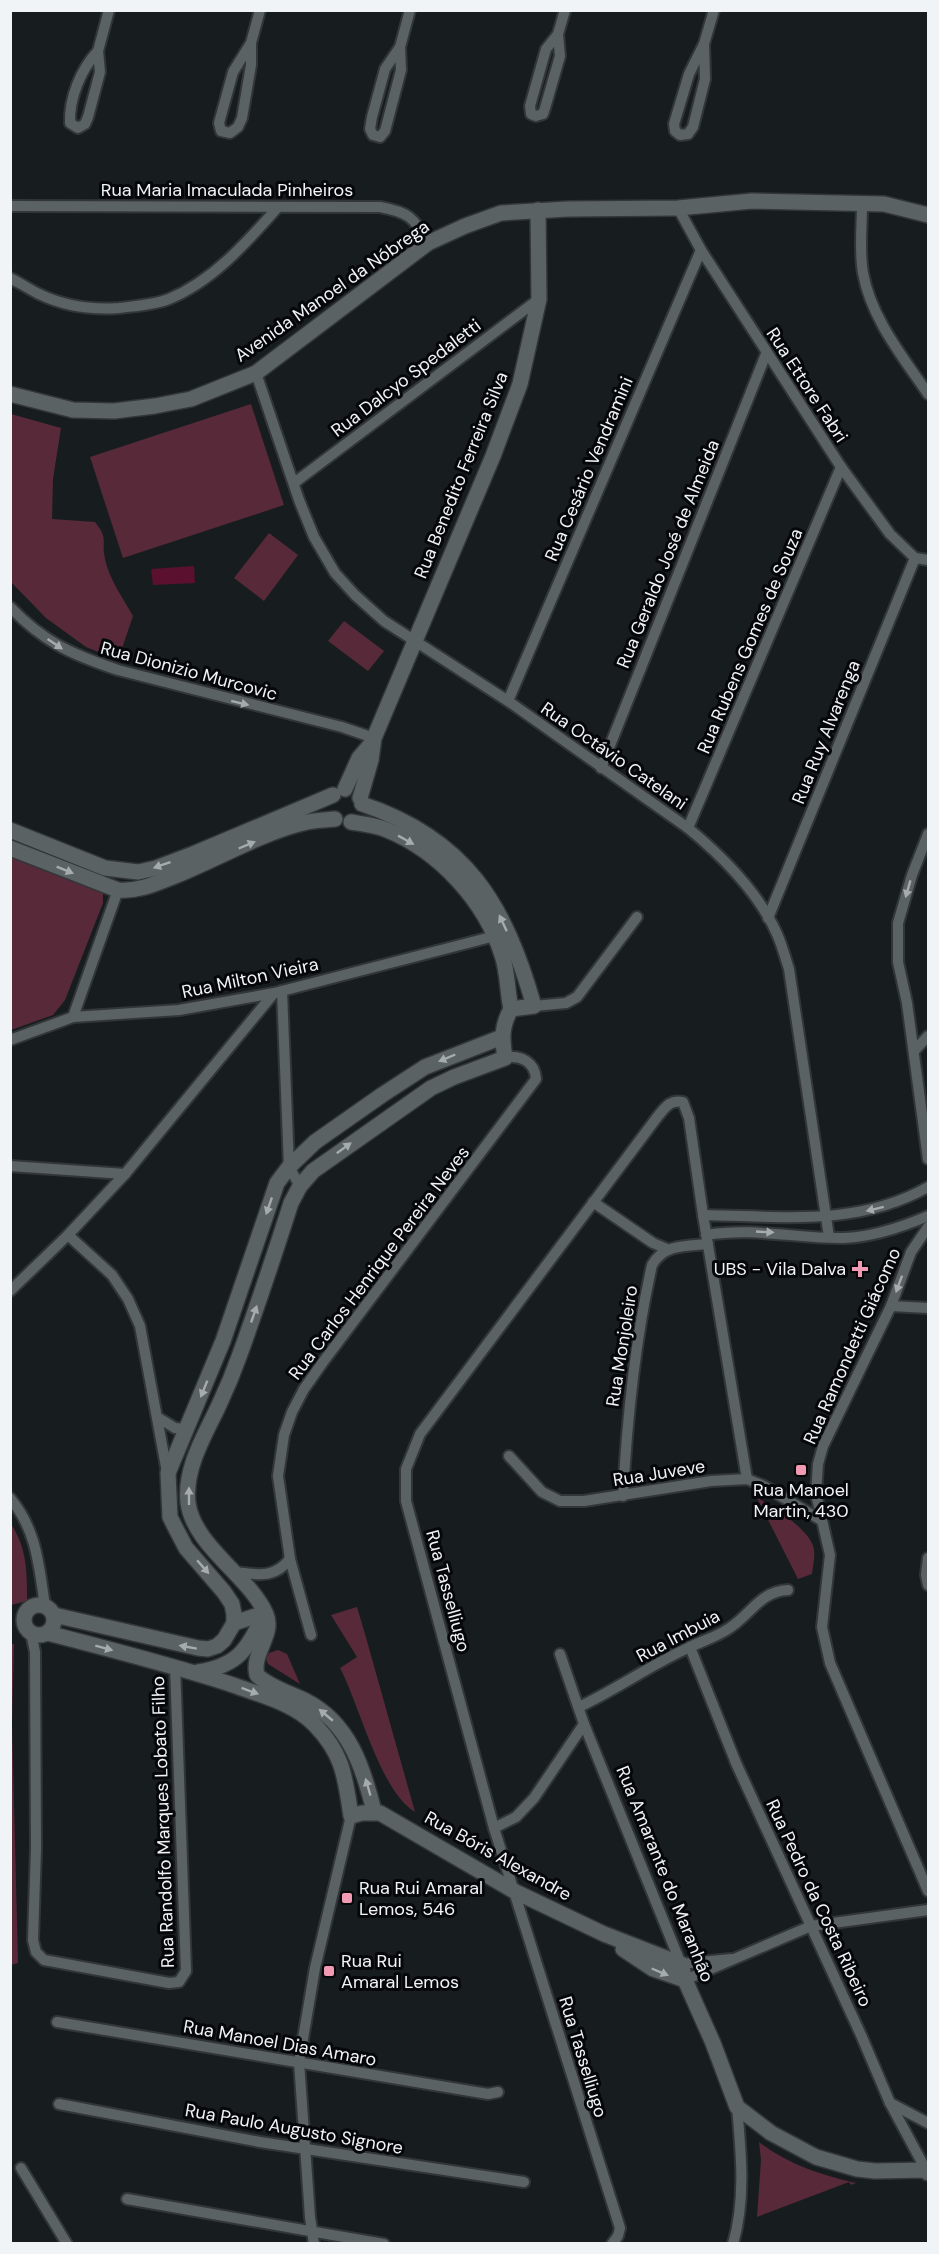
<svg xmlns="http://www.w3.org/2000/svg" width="939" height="2254" font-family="'DM Sans',sans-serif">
	<rect width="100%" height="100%" fill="#171d1f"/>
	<g fill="#582938">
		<path d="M 251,404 L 284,505 L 123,558 L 90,457 Z"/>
		<path d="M 11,414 L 61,428 L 53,479 L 52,519 L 95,522 C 109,539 101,541 105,559 C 109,579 123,598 133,616 L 118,660 L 86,647 L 46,618 L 11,582 Z"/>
		<path d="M 269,533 L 298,555 L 264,601 L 234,578 Z"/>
		<path d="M 344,621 L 384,651 L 368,671 L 328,641 Z"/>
		<path d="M 11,851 L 103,888 L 103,903 L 65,1000 L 53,1015 L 11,1030 Z"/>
		<path d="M 757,1498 C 772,1505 808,1529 813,1546 C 816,1555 813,1565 812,1574 L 798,1579 Z"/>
		<path d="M 10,1523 C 27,1546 27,1573 27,1601 L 11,1605 Z"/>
		<path d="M 357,1607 L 365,1634 L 415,1812 C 380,1791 360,1706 340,1668 L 357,1657 L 331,1615 Z"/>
		<path d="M 11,1644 L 14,1644 L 12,1723 L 18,1963 L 11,1965 Z"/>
		<path d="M 278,1650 L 287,1654 L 300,1684 L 268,1664 L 266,1659 L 269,1653 Z"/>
		<path d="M 759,2142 C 787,2164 821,2175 856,2183 L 851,2185 L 849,2182 L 757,2217 L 761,2160 Z"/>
	</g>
	<path fill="#5c1030" d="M 194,566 L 195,583 L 153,585 L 151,569 Z"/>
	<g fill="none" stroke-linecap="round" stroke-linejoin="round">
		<g stroke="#333638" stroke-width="14">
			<g id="street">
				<path d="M 558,34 L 546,49 L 530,106 L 531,114 L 536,116 L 543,114 L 545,108 L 560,56 L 558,34 L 565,10"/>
				<path d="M 251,43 L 233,72 L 219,123 L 221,131 L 230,133 L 238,127 L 242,118 L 251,65 L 251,43 L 260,10"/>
				<path d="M 704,44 L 705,79 L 693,127 L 688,134 L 680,135 L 675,131 L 674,124 L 689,74 L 704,44 L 714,10"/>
				<path d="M 400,47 L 401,70 L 385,131 L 380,137 L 373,135 L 370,129 L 372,117 L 385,69 L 400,47 L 410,10"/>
				<path d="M 98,51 C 81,69 69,98 70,123 L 78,128 L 85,124 L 88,117 L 100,72 L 98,51 L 109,10"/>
				<path d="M 862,204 C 862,226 859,252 863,273 C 871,318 903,357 928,394"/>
				<path d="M 10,206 L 380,207 C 408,212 414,217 428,243"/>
				<path d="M 678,208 L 701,250 L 841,467 L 890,534 L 915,558 L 928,560"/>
				<path d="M 10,278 C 20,283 29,289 39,294 C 64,306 92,310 119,308 C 135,306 154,305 169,299 C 213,281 247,242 278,207"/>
				<path d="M 256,373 L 299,500 L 314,537 L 335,573 L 355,595 L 384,621 L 508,701 L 688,828 C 722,856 759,893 777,934 C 782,945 785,957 789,969 L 829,1237"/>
				<path d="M 294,483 L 539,299"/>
				<path d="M 10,607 C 45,643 71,654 118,670 L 342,727 L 374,738"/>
				<path d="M 508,701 L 701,250"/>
				<path d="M 601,768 L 766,354"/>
				<path d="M 688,828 L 841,467"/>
				<path d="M 928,834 L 912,875 L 898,923 L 898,962 L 907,1003 L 928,1159"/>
				<path d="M 768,918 L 915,558"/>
				<path d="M 282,991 L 289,1167 L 300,1186"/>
				<path d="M 534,1006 L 566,1003 L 577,997 L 637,917"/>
				<path d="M 73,1017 L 118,890"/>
				<path d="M 10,1040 L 73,1017 L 179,1010 L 274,993 L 495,936"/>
				<path d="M 914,1051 L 928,1036"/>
				<path d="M 10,1166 L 125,1174"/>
				<path d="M 593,1202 L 653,1243 L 667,1249"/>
				<path d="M 703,1215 C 782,1216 857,1227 928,1187"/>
				<path d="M 928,1227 L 911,1252 L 891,1306 L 823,1446 L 818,1464 L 816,1494 L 830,1555 L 822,1627 L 830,1663 L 928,1891"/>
				<path d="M 68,1235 L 112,1275 L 128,1299 L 140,1326 L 167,1472"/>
				<path d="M 706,1235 C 756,1227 797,1239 844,1238 C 873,1237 902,1227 928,1216"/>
				<path d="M 10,1291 L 68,1235 L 125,1174 L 274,993"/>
				<path d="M 891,1306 L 928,1308"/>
				<path d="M 157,1417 L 175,1428 L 186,1429"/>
				<path d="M 509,1456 L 542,1492 L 560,1501 L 584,1501 L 711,1481 L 747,1479 L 764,1486 L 821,1520"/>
				<path d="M 623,1496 C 627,1418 635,1341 652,1265 C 664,1244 686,1246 708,1244"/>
				<path d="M 10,1498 C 37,1530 39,1567 45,1606"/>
				<path d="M 928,1558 L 926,1575 L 928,1585"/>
				<path d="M 234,1572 C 257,1574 273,1580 290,1559"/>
				<path d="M 31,1633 L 35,1652 L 36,1848 L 33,1940 L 36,1952 L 44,1960 L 169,1983 L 179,1982 L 186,1971 L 175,1666"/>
				<path d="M 311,1635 L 290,1559 L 278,1476 L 284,1435 L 292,1412 L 304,1389 L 323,1362 L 536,1079 C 535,1062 520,1054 505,1058"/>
				<path d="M 690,1647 L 736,1763 L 861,2035 L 890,2103 L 926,2170"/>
				<path d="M 560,1654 L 584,1724 L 681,1964 L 731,1959"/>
				<path d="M 579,1707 C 617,1689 652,1664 690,1647 C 706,1639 721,1636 735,1624 C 753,1610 763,1591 788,1590"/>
				<path d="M 494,1828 L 516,1817 L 534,1798 L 584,1724"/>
				<path d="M 685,1980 L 811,1926 L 928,1910"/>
				<path d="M 57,2022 L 488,2094 L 498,2092"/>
				<path d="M 890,2103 L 928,2123"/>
				<path d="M 59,2104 L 260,2142 L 524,2182"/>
				<path d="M 21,2168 L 67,2244"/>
				<path d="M 127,2199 L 384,2244"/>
				<path d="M 314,2244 L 310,2217 L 299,2062 L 315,1968 L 351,1816"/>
				<path d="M 612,2244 L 618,2236 L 620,2228 L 494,1828 L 406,1501 L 406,1469 L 420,1434 L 658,1116 C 665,1108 670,1099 683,1102 L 689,1118 L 703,1215 L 747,1479"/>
				<path d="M 733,2244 C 746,2199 741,2152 737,2107"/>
			</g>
		</g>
		<g stroke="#333638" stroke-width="18">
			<g id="secondary">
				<path d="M 10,394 L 73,410 L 114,411 L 155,406 L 191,399 L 256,373 L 428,243 L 465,226 L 501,213 L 568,209 L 678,208 L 752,201 L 884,204 L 928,215"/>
				<path d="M 345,789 L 359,758 L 372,743"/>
				<path d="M 360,798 L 371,760 L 374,738 L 493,456 L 520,384 L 539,299 L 538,210"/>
				<path d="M 362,804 C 467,839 505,905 534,1006 L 511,1009 C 501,1027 502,1039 505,1058 L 454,1077 L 431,1088 L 313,1171 L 300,1186 L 291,1203 C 275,1253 258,1304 240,1354 C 234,1371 227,1388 219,1405 C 205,1435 184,1468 188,1503 C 194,1546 249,1576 266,1614 C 275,1635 251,1653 257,1675 C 269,1687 290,1693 306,1701 C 349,1723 363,1767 374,1811"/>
				<path d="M 351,822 C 363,824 375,825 387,830 C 439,851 485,901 502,955 C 508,972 507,991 511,1009"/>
				<path d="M 10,830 L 105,868 L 138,872 L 156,868 L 193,854 L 333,795"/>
				<path d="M 10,848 L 118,890 C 140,892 159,882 180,874 C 219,858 262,833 303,823 C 313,820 325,820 335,819"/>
				<circle cx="39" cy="1620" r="15"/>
				<path d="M 54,1615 L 198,1648 L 208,1649 L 217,1646 L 224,1640 L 234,1623 L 234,1614 L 232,1604 L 224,1592 L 186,1548 L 175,1527 L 170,1517 L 168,1473 L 223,1341 L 277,1183 L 289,1167 L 315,1142 L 382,1095 L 425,1067 L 502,1037"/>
				<path d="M 234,1623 L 265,1613"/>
				<path d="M 47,1633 C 109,1649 172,1665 233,1685 C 260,1695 294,1703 315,1725 C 344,1755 345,1778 351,1816 L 362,1813 L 380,1813 L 516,1892 L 604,1934 L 681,1964 L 685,1980 L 713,2043 L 737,2107 L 771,2133 L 816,2157 L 857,2169 L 875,2171 L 926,2170 L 928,2173"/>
				<path d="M 198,1672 C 240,1665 247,1649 265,1613"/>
				<path d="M 623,1949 L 653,1969 L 685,1980"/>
			</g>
		</g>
		<use href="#street" stroke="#5b6264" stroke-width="10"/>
		<use href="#secondary" stroke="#5b6264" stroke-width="15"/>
	</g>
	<defs><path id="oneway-solid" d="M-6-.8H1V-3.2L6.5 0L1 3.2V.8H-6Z" transform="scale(1.5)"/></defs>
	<g fill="#a6abad">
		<use href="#oneway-solid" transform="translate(55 644) rotate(34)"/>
		<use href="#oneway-solid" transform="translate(240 703) rotate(14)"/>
		<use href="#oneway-solid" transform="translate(406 840) rotate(29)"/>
		<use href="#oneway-solid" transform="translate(247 845) rotate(-23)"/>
		<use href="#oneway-solid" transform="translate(162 865) rotate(161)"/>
		<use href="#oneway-solid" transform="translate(65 870) rotate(22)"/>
		<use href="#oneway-solid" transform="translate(908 889) rotate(106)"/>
		<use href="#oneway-solid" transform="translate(503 923) rotate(-115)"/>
		<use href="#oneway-solid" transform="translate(447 1058) rotate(157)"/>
		<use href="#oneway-solid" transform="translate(344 1148) rotate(-36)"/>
		<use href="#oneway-solid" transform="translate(269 1206) rotate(109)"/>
		<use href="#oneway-solid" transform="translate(875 1209) rotate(166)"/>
		<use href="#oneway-solid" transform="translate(765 1232) rotate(3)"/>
		<use href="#oneway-solid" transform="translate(899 1284) rotate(110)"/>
		<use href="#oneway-solid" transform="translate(254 1314) rotate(-71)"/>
		<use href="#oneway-solid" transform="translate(204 1389) rotate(112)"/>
		<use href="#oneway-solid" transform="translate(189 1496) rotate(-90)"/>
		<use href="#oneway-solid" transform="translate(203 1567) rotate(49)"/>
		<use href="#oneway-solid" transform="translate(188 1647) rotate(-170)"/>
		<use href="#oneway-solid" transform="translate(104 1648) rotate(15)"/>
		<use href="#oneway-solid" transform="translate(250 1691) rotate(20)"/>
		<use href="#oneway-solid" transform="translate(326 1715) rotate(-140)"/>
		<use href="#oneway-solid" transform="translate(368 1787) rotate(-106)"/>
		<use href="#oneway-solid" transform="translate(660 1972) rotate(23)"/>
	</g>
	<g fill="#f19ab3" stroke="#050708" stroke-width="2">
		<path d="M857 1260h6v6h6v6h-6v6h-6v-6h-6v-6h6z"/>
		<rect x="795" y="1464" width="12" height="12" rx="3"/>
		<rect x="341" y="1892" width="12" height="12" rx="3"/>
		<rect x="323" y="1965" width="12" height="12" rx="3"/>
	</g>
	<g text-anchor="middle" stroke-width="6" stroke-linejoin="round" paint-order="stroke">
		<g font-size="18" fill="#f0f4f6" stroke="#050708">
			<text x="227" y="196">Rua Maria Imaculada Pinheiros</text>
			<text transform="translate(332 291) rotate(-35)" y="6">Avenida Manoel da Nóbrega</text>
			<text transform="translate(406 378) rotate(-37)" y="6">Rua Dalcyo Spedaletti</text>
			<text transform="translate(807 385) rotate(57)" y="6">Rua Ettore Fabri</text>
			<text transform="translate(589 469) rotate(-67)" y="6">Rua Cesário Vendramini</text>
			<text transform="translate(461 475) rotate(-68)" y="6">Rua Benedito Ferreira Silva</text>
			<text transform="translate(668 554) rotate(-68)" y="6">Rua Geraldo José de Almeida</text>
			<text transform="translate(750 641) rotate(-67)" y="6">Rua Rubens Gomes de Souza</text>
			<text transform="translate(189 671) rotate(15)" y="6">Rua Dionizio Murcovic</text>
			<text transform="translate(826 732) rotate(-68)" y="6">Rua Ruy Alvarenga</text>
			<text transform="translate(614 756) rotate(35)" y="6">Rua Octávio Catelani</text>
			<text transform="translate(250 978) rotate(-12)" y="6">Rua Milton Vieira</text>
			<text transform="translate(379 1263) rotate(-53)" y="6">Rua Carlos Henrique Pereira Neves</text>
			<text transform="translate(622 1346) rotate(-81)" y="6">Rua Monjoleiro</text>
			<text transform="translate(852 1346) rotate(-66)" y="6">Rua Ramondetti Giácomo</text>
			<text transform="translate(659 1473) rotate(-9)" y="6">Rua Juveve</text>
			<text transform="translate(448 1591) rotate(75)" y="6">Rua Tasselliugo</text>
			<text transform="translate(678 1636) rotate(-28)" y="6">Rua Imbuia</text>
			<text transform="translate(163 1822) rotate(-92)" y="6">Rua Randolfo Marques Lobato Filho</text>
			<text transform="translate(498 1856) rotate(29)" y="6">Rua Bóris Alexandre</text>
			<text transform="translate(665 1874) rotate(68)" y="6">Rua Amarante do Maranhão</text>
			<text transform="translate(819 1903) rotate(65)" y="6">Rua Pedro da Costa Ribeiro</text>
			<text transform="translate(280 2043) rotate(10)" y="6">Rua Manoel Dias Amaro</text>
			<text transform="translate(583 2057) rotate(73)" y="6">Rua Tasselliugo</text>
			<text transform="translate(294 2129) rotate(10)" y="6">Rua Paulo Augusto Signore</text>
		</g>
		<g font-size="18" fill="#f0f4f6" stroke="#050708" text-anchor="start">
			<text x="846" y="1275" text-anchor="end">UBS - Vila Dalva</text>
			<text x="801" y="1496" text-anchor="middle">Rua Manoel<tspan x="801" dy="21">Martin, 430</tspan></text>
			<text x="359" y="1894">Rua Rui Amaral<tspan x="359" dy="21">Lemos, 546</tspan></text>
			<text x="341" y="1967">Rua Rui<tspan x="341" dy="21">Amaral Lemos</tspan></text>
		</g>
	</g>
	<rect width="939" height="2254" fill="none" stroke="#f0f4f6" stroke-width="24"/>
</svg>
